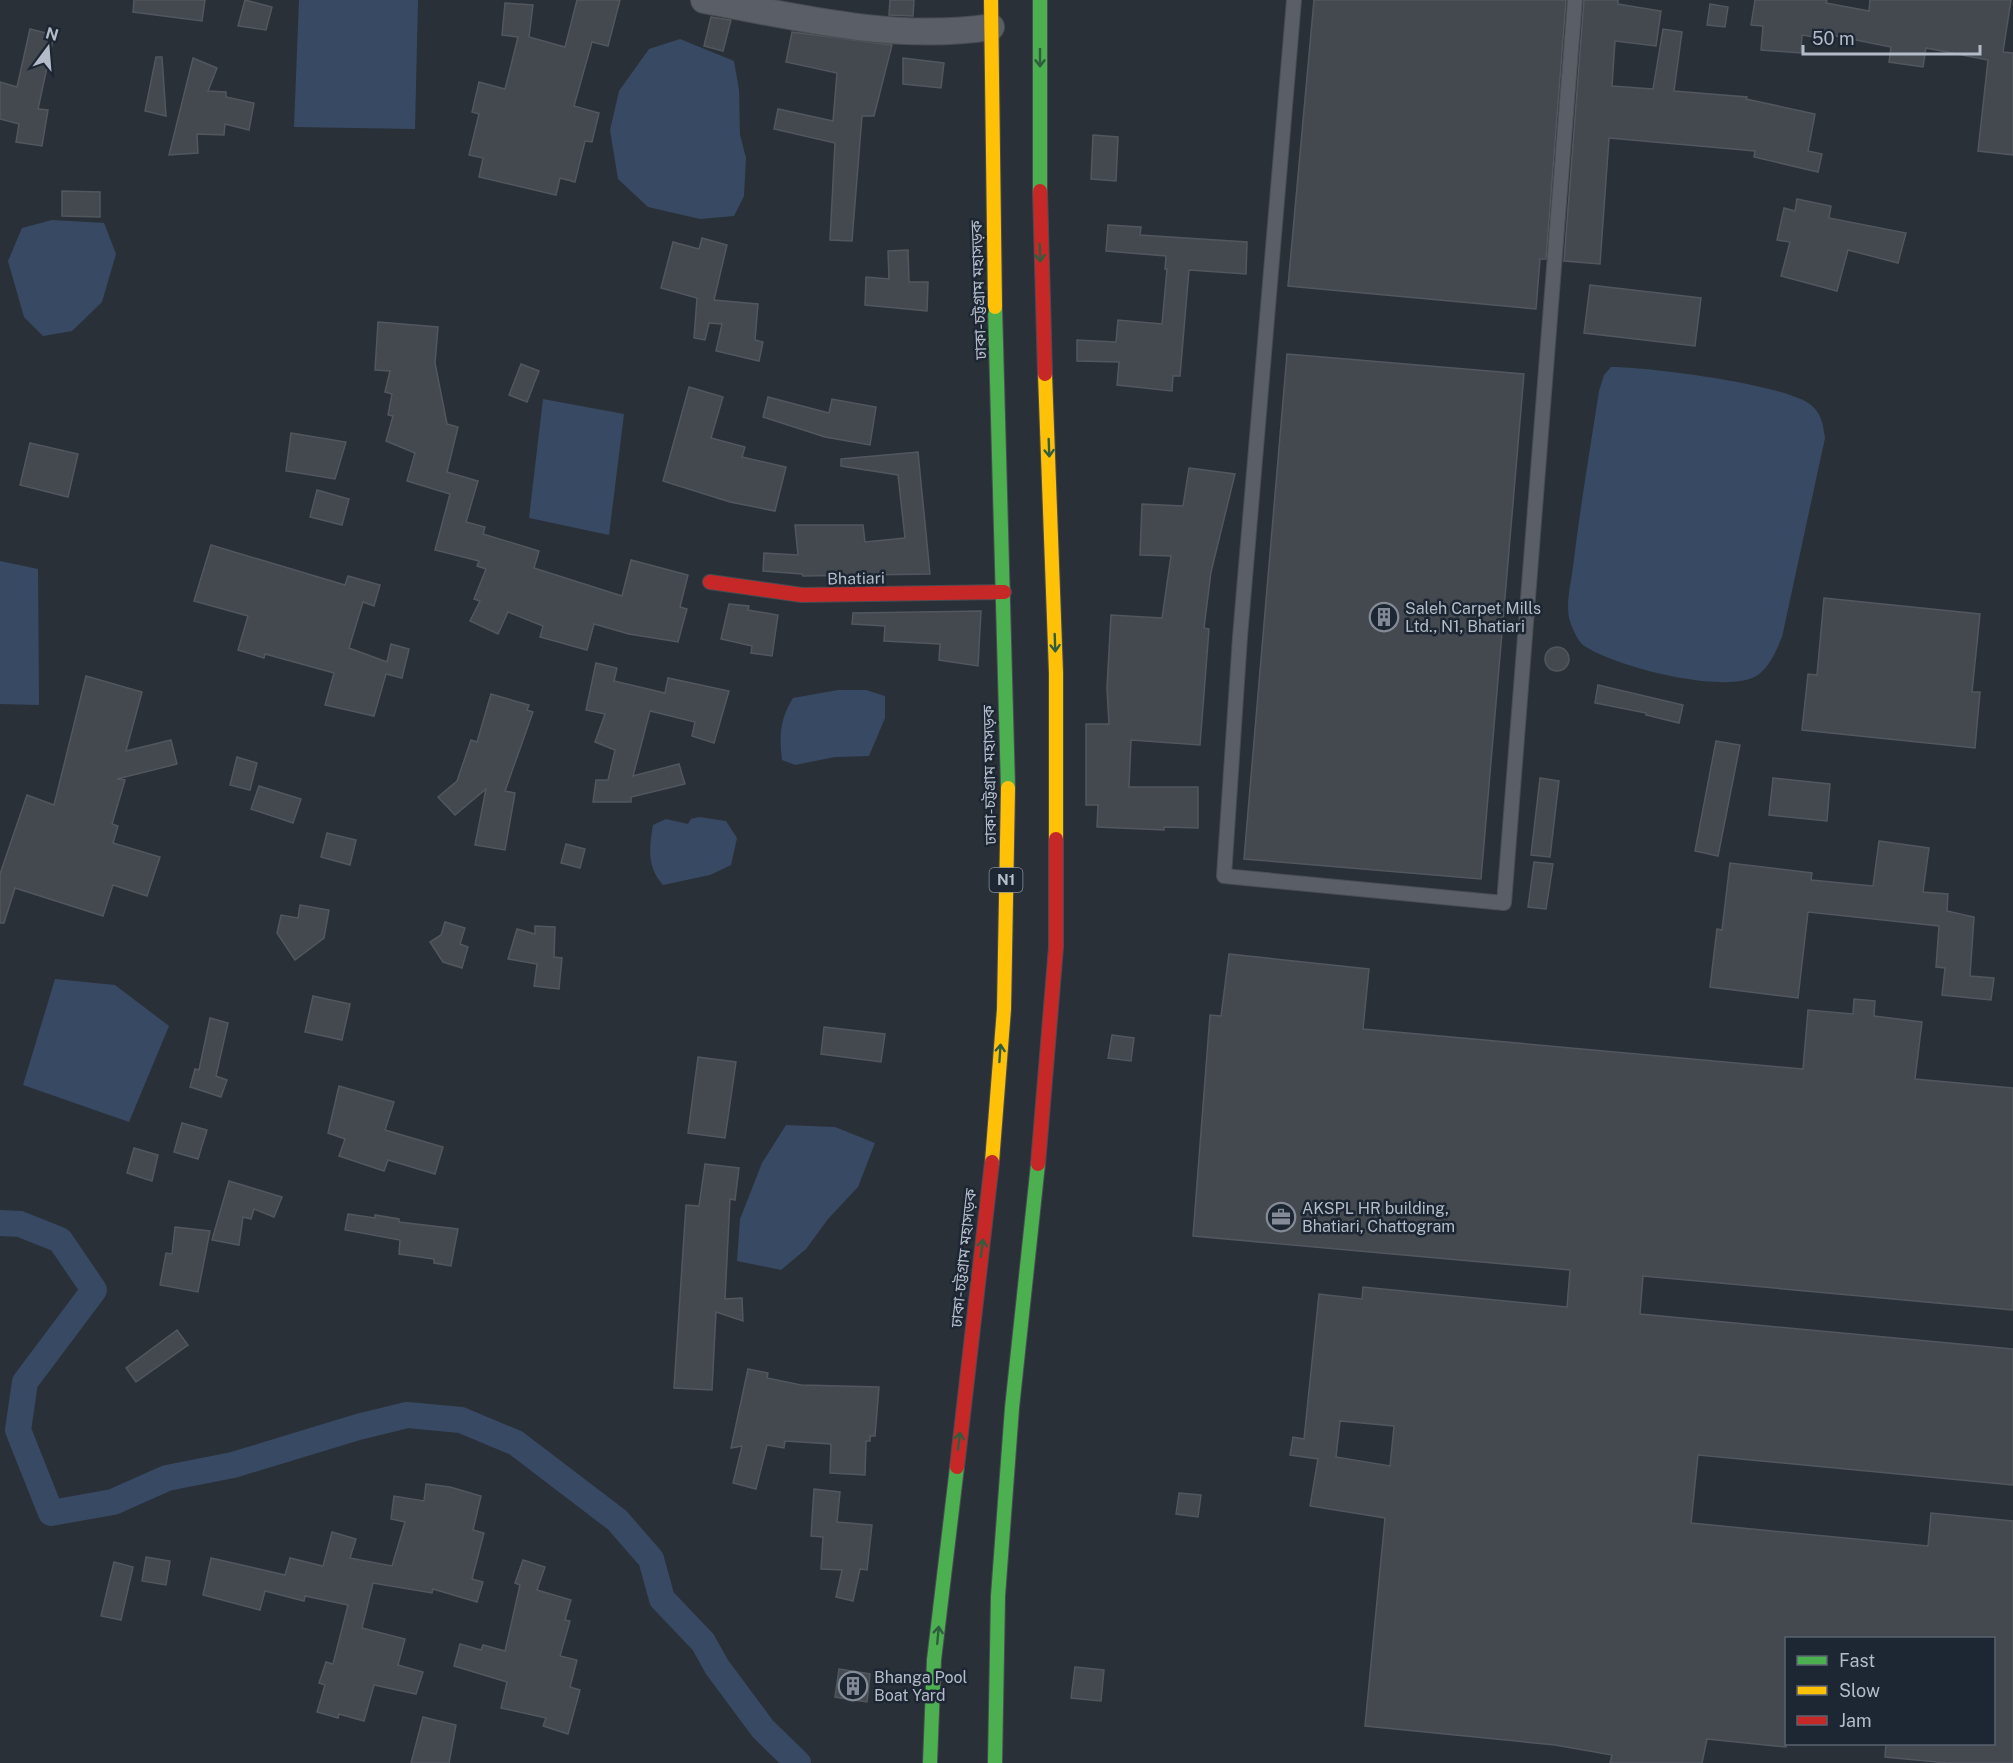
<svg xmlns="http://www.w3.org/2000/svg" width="2013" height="1763" font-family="'Public Sans','Noto Sans Bengali',sans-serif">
	<rect width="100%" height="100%" fill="#2a3038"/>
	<g fill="#384963">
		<path d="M 299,0 L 418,0 L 415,129 L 294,127 Z"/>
		<path d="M 680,39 L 734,61 L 739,90 L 740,135 L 746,158 L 744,196 L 734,216 L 700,219 L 648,207 L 618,179 L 610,130 L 619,91 L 649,49 Z"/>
		<path d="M 52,220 L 104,223 L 116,254 L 102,302 L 72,331 L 43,336 L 24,317 L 8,261 L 22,228 Z"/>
		<path d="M 1611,367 C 1648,367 1785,384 1811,405 C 1822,414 1823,425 1825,438 L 1782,637 C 1776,651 1770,666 1758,675 C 1727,696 1612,666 1583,645 C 1578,641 1572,628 1570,621 C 1565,606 1571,583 1573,567 C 1580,508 1590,450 1599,391 L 1604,375 Z"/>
		<path d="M 543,399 L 624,414 L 609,535 L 529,518 Z"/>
		<path d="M 0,561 L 38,569 L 39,705 L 0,704 Z"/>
		<path d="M 838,690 L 866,690 L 885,696 L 885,718 L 869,756 L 835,757 L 795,765 L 782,760 C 779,736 780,719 793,698 Z"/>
		<path d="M 699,817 L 726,821 L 737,838 L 731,865 L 710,875 L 663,885 C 647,867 649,848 653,825 L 666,819 L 688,824 L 691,819 Z"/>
		<path d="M 55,979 L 115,985 L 169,1026 L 129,1122 L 23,1085 Z"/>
		<path d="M 786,1125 L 835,1127 L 875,1143 L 858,1187 L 828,1219 L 806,1249 L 781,1270 L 737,1261 L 740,1219 L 762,1163 Z"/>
	</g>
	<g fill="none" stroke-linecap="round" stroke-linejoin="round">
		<path stroke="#384963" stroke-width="26" d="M 0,1223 L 20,1224 L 60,1240 L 94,1290 L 25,1382 L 18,1430 L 51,1513 L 113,1502 L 167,1478 L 233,1465 L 358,1427 L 407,1415 L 461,1420 L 516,1443 L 617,1520 L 651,1559 L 662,1599 L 703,1642 L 717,1667 L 763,1729 L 798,1763"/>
	</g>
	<g fill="#444950" stroke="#52575f" stroke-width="1.5" fill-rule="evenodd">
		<path d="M 134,0 L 205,0 L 202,21 L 133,12 Z"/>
		<path d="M 245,0 L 272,7 L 266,30 L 238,26 Z"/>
		<path d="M 577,0 L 620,0 L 608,46 L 592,42 L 574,106 L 599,113 L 592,142 L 585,141 L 575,182 L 560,178 L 556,195 L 479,177 L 483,158 L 469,155 L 479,114 L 472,112 L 479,82 L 505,89 L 518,37 L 502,35 L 505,3 L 533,5 L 529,37 L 565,47 Z"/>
		<path d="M 890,0 L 914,0 L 913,16 L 889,15 Z"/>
		<path d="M 1314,0 L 1566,0 L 1546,259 L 1540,259 L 1536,309 L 1288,286 Z"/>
		<path d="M 1584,0 L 1618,0 L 1618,4 L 1661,11 L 1656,46 L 1615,41 L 1612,86 L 1653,89 L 1663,29 L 1682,32 L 1674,91 L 1747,97 L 1746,99 L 1815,114 L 1808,151 L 1822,154 L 1818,172 L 1754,157 L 1755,151 L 1609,138 L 1600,264 L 1564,261 Z"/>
		<path d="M 1755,0 L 1827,0 L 1826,3 L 1869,11 L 1870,0 L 2011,0 L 2003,52 L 2013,53 L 2013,155 L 1978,151 L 1988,60 L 1926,48 L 1923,67 L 1889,62 L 1891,47 L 1821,33 L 1821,38 L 1802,35 L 1801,53 L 1761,50 L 1763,26 L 1751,25 Z"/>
		<path d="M 1710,4 L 1728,7 L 1725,27 L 1707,25 Z"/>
		<path d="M 711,17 L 731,20 L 723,51 L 704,46 Z"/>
		<path d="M 30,29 L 54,35 L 38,109 L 48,110 L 42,146 L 16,142 L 19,124 L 0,119 L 0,82 L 17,87 Z"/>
		<path d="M 792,32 L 892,45 L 874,116 L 862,116 L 852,241 L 830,240 L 835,143 L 774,129 L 778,109 L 833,121 L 837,73 L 786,62 Z"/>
		<path d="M 156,57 L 162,57 L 166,116 L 145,111 Z"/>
		<path d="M 193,58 L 217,68 L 208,91 L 226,92 L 226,97 L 254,103 L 249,130 L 225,124 L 224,135 L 197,134 L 198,153 L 169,155 Z"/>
		<path d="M 903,58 L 944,63 L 941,88 L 903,84 Z"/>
		<path d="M 1093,135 L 1118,137 L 1116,181 L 1091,179 Z"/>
		<path d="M 62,191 L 100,192 L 100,217 L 62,216 Z"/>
		<path d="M 1797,199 L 1831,206 L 1829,218 L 1906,233 L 1898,263 L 1848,250 L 1837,291 L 1781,276 L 1790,242 L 1777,240 L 1784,208 L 1795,211 Z"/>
		<path d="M 1108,225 L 1141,227 L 1140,235 L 1247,242 L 1246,274 L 1189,270 L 1180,376 L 1173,376 L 1172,391 L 1117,385 L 1119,362 L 1077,361 L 1077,340 L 1116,342 L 1118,320 L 1162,324 L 1167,269 L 1165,269 L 1166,256 L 1106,251 Z"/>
		<path d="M 702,238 L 727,245 L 714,300 L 758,304 L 755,340 L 763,342 L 759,361 L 716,351 L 722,324 L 709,323 L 705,340 L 694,338 L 697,298 L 661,288 L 673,242 L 699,249 Z"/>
		<path d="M 908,250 L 909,282 L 928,282 L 927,311 L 865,305 L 866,277 L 889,279 L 888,251 Z"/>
		<path d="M 1590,285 L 1701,298 L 1695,346 L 1584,333 Z"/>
		<path d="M 378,322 L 438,327 L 435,363 L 447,424 L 458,427 L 447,472 L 478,481 L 466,522 L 485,527 L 483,534 L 539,551 L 534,568 L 622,596 L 631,560 L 688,575 L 680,607 L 687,609 L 678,642 L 629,634 L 594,624 L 587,650 L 540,637 L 543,626 L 508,612 L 498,634 L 470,621 L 480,601 L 474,599 L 486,569 L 477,566 L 479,561 L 435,550 L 450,494 L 407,481 L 415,453 L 386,441 L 393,416 L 388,415 L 392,394 L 385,392 L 390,371 L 375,370 Z"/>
		<path d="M 1287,354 L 1524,374 L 1481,879 L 1244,859 Z"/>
		<path d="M 521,364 L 539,371 L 527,402 L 509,395 Z"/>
		<path d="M 689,387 L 723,397 L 711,438 L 745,447 L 742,457 L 786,467 L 775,511 L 730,502 L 663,481 Z"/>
		<path d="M 768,397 L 829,413 L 832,399 L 876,407 L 870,445 L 825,437 L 763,417 Z"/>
		<path d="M 291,433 L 346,442 L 335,479 L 286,471 Z"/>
		<path d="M 30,443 L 78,454 L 68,497 L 20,485 Z"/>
		<path d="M 918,452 L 930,574 L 803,576 L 802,574 L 763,571 L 764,553 L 798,555 L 795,525 L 863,525 L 865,542 L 905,538 L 898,475 L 841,466 L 841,459 Z"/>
		<path d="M 1189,468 L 1235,474 L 1211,572 L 1204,628 L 1209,629 L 1200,745 L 1131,740 L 1129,787 L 1198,787 L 1198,828 L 1164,827 L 1164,830 L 1097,827 L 1098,805 L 1086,805 L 1086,724 L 1109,724 L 1107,688 L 1111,615 L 1162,618 L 1171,556 L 1140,555 L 1142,504 L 1183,506 Z"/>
		<path d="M 317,490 L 349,499 L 342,525 L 310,517 Z"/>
		<path d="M 211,545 L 345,585 L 348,576 L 380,585 L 374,606 L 363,602 L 349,648 L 387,662 L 391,644 L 409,649 L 402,678 L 386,674 L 374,716 L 325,705 L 334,673 L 265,654 L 264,658 L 238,650 L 248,616 L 194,601 Z"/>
		<path d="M 1824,598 L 1980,614 L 1972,692 L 1980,692 L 1975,748 L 1802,730 L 1808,674 L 1817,675 Z"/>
		<path d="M 729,604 L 749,606 L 748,610 L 778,615 L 772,656 L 751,653 L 752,646 L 721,639 Z"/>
		<path d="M 981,611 L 978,666 L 939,660 L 940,644 L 884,641 L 885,626 L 852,624 L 853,613 Z"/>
		<circle cx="1557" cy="659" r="12"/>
		<path d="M 596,663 L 617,668 L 614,681 L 665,693 L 668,678 L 729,691 L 714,743 L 692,736 L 695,722 L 650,711 L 633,776 L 679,764 L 685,784 L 631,797 L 631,802 L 593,802 L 596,780 L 608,780 L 615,750 L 595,742 L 605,714 L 586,710 Z"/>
		<path d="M 86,676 L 142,692 L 126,751 L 171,740 L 177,764 L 117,779 L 125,780 L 112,824 L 118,826 L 113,843 L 160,857 L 147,896 L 113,885 L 103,916 L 15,888 L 4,923 L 0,923 L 0,874 L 27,795 L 54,805 Z"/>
		<path d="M 1598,685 L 1683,705 L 1679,723 L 1646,715 L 1646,713 L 1595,703 Z"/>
		<path d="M 491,694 L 529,705 L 527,710 L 533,712 L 505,791 L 515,793 L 505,850 L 475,845 L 486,789 L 455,815 L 438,797 L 457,781 L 471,740 L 477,742 Z"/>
		<path d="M 1716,741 L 1740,745 L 1718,856 L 1695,851 Z"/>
		<path d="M 237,757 L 257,763 L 250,790 L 230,785 Z"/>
		<path d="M 1540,778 L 1559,781 L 1550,857 L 1531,855 Z"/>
		<path d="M 1773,778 L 1830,784 L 1827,821 L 1769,815 Z"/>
		<path d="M 259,786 L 301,799 L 293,823 L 251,809 Z"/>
		<path d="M 327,833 L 356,840 L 350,865 L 321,857 Z"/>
		<path d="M 1879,841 L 1929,848 L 1923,892 L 1948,894 L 1947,911 L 1974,917 L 1970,976 L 1994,978 L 1991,1000 L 1942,995 L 1945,968 L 1936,967 L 1939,926 L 1808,912 L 1798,998 L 1710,987 L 1717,929 L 1722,930 L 1730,863 L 1812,873 L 1811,880 L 1873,886 Z"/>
		<path d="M 566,844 L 585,849 L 580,868 L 561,863 Z"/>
		<path d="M 1534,862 L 1553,864 L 1546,909 L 1528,907 Z"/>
		<path d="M 300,905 L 329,910 L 324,938 L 295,960 L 277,933 L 281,915 L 298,918 Z"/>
		<path d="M 445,922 L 465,928 L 460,944 L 468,947 L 462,968 L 443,962 L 430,942 L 441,935 Z"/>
		<path d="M 535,926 L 555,927 L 554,957 L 562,958 L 559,989 L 534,986 L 537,964 L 508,959 L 517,929 L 535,934 Z"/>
		<path d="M 1229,954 L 1369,969 L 1363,1029 L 1803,1069 L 1808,1010 L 1853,1014 L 1854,999 L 1875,1001 L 1874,1016 L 1922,1022 L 1915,1079 L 2013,1088 L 2013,1310 L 1643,1276 L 1640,1314 L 2013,1349 L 2013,1485 L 1698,1455 L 1691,1523 L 1928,1546 L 1931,1513 L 2013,1521 L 2013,1763 L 1947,1763 L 1885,1757 L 1886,1743 L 1994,1743 L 1994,1638 L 1786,1638 L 1786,1747 L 1707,1739 L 1702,1763 L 1610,1763 L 1612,1755 L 1555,1745 L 1365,1726 L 1385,1518 L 1310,1506 L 1318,1459 L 1290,1455 L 1293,1437 L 1304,1439 L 1319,1294 L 1362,1299 L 1363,1287 L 1567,1307 L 1570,1270 L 1193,1236 L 1210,1015 L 1221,1016 ZM 1340,1421 L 1394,1426 L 1390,1466 L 1336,1457 Z"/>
		<path d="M 313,996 L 350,1004 L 342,1040 L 305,1032 Z"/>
		<path d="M 210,1018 L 228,1023 L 216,1076 L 227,1080 L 221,1097 L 190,1087 L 195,1069 L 199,1070 Z"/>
		<path d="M 824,1027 L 885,1034 L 881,1062 L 821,1054 Z"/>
		<path d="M 1112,1035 L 1134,1038 L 1131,1061 L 1108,1058 Z"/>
		<path d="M 698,1057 L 736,1062 L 725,1138 L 688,1133 Z"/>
		<path d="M 339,1086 L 394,1102 L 385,1130 L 443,1147 L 435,1174 L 388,1160 L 384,1171 L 339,1156 L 345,1139 L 328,1133 Z"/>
		<path d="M 182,1123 L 207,1130 L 198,1159 L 174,1152 Z"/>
		<path d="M 134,1148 L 158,1155 L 152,1181 L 127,1173 Z"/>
		<path d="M 705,1164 L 739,1168 L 735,1200 L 730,1199 L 725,1299 L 742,1298 L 743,1321 L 716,1312 L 712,1390 L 674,1388 L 686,1205 L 699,1206 Z"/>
		<path d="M 229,1181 L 282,1197 L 274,1217 L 254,1209 L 251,1219 L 243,1217 L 239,1245 L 212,1240 Z"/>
		<path d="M 348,1214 L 375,1218 L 375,1215 L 399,1219 L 399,1222 L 458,1229 L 451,1266 L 434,1263 L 434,1259 L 399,1254 L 400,1240 L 345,1230 Z"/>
		<path d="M 175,1227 L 210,1231 L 198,1292 L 160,1285 L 166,1253 L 172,1254 Z"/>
		<path d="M 177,1330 L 188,1345 L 136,1382 L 126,1368 Z"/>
		<path d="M 748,1369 L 768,1373 L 767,1378 L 801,1385 L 879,1387 L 875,1436 L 870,1436 L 870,1441 L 866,1441 L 865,1475 L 830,1473 L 831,1444 L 785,1441 L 784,1448 L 767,1445 L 756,1489 L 733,1483 L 742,1446 L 731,1448 Z"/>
		<path d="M 426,1484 L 450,1487 L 481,1496 L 473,1530 L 484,1533 L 472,1579 L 483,1582 L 477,1602 L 433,1589 L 432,1593 L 373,1583 L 362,1628 L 405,1639 L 398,1665 L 423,1672 L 416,1694 L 374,1685 L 364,1721 L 339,1714 L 338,1718 L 317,1712 L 325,1685 L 319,1683 L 326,1662 L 333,1664 L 348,1605 L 305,1596 L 304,1601 L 265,1591 L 260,1610 L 203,1595 L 211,1558 L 285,1575 L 290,1558 L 323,1566 L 332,1532 L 356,1539 L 350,1558 L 392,1566 L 405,1522 L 391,1519 L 394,1496 L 424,1501 Z"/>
		<path d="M 814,1489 L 840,1492 L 837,1522 L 872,1525 L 867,1570 L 860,1569 L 853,1601 L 836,1597 L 842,1570 L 821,1569 L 823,1537 L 811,1536 Z"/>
		<path d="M 1179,1493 L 1201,1495 L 1198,1517 L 1176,1514 Z"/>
		<path d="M 146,1557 L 170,1561 L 166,1585 L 142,1581 Z"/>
		<path d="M 523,1560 L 545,1567 L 537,1590 L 571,1600 L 565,1620 L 570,1621 L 560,1656 L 577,1660 L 570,1687 L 580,1690 L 568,1734 L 543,1726 L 546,1718 L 501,1708 L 507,1682 L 454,1666 L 460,1644 L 481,1650 L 483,1645 L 505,1651 L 520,1585 L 515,1583 Z"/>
		<path d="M 114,1562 L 133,1567 L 121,1620 L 101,1616 Z"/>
		<path d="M 1075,1667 L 1104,1670 L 1101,1701 L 1071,1698 Z"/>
		<path d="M 839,1669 L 870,1674 L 867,1702 L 835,1697 Z"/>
		<path d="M 423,1717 L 456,1725 L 449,1763 L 411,1763 Z"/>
	</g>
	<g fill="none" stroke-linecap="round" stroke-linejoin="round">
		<g stroke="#484c53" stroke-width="16">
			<path id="lane" d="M 1294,0 L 1240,637 L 1224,876 L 1504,903 L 1575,0"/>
		</g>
		<g stroke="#484c53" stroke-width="28">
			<path id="street" d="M 704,0 C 797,17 896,42 991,27"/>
		</g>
		<g stroke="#484c53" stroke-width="16">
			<g id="fast">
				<path d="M 1040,0 L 1040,191"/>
				<path d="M 995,307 L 1008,788"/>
				<path d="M 930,1763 L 934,1660 L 957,1467"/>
				<path d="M 995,1763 L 998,1596 L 1012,1408 L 1038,1164"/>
			</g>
		</g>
		<g stroke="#484c53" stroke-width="16">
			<g id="slow">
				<path d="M 991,0 L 995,307"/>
				<path d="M 1045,374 L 1056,673 L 1056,839"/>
				<path d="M 992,1162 L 1004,1009 L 1008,788"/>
			</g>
		</g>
		<g stroke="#484c53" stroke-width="16">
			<g id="jam">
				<path d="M 1040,191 L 1045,374"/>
				<path d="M 710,582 L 802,595 L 1004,592"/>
				<path d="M 1038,1164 L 1056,947 L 1056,839"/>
				<path d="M 957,1467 L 992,1162"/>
			</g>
		</g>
		<use href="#lane" stroke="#5a5e66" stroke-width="14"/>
		<use href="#street" stroke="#5a5e66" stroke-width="26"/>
		<use href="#fast" stroke="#4caf50" stroke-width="14"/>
		<use href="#slow" stroke="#ffc107" stroke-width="14"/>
		<use href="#jam" stroke="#c62828" stroke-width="14"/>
	</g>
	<defs><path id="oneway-shaft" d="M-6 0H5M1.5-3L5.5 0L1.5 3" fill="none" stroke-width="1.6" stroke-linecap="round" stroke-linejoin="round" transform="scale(1.5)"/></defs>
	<g stroke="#305d3f">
		<use href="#oneway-shaft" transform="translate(1040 58) rotate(90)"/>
		<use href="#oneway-shaft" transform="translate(1040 253) rotate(88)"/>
		<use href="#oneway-shaft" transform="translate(1049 448) rotate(88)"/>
		<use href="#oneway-shaft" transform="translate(1055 643) rotate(88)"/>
		<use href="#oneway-shaft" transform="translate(1000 1053) rotate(-86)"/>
		<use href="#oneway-shaft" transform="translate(982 1248) rotate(-83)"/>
		<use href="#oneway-shaft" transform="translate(959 1441) rotate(-83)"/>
		<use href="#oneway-shaft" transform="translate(938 1635) rotate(-85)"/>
	</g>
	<defs>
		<g id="building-ring" transform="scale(1.5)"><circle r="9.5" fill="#1d2633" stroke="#848b96" stroke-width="1.5"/><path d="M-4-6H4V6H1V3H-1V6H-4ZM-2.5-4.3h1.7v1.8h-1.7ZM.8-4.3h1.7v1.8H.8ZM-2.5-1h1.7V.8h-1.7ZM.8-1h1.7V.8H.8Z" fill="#848b96"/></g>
		<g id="office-ring" transform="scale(1.5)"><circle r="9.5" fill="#1d2633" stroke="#848b96" stroke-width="1.5"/><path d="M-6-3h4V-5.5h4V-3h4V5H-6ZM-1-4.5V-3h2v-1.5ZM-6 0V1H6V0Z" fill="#848b96"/></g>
	</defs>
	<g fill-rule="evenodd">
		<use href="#building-ring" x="1384" y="617"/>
		<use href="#office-ring" x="1281" y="1217"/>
		<use href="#building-ring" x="853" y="1686"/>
	</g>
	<g text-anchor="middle" stroke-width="5" stroke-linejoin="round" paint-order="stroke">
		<rect fill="#1d2633" stroke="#878f9c" stroke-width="1.5" x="989.5" y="868" width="33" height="24" rx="4.5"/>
		<g font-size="15" font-weight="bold" fill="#b4bcc9">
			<text x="1006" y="885">N1</text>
		</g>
		<g font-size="16" fill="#b4bcc9" stroke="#1d2633">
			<text transform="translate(978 290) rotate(-92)" y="6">ঢাকা-চট্টগ্রাম মহাসড়ক</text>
			<text transform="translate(856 578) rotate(-1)" y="6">Bhatiari</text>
			<text transform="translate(989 775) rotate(-91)" y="6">ঢাকা-চট্টগ্রাম মহাসড়ক</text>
			<text transform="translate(963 1258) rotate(-84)" y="6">ঢাকা-চট্টগ্রাম মহাসড়ক</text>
		</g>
		<g font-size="16" fill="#b4bcc9" stroke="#1d2633" text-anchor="start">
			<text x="1405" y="614">Saleh Carpet Mills<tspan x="1405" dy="18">Ltd., N1, Bhatiari</tspan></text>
			<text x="1302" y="1214">AKSPL HR building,<tspan x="1302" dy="18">Bhatiari, Chattogram</tspan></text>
			<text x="874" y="1683">Bhanga Pool<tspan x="874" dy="18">Boat Yard</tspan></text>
		</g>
	</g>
	<rect x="1785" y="1637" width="210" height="108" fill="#1d2633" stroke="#59626f" stroke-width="1.5"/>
	<rect x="1797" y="1656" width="30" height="9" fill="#4caf50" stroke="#59626f" stroke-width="1.5"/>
	<text x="1839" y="1667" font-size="18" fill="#b4bcc9">Fast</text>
	<rect x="1797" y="1686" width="30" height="9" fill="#ffc107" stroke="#59626f" stroke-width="1.5"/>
	<text x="1839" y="1697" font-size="18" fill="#b4bcc9">Slow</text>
	<rect x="1797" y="1716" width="30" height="9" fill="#c62828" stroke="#59626f" stroke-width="1.5"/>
	<text x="1839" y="1727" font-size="18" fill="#b4bcc9">Jam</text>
	<g transform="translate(48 48) rotate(16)" stroke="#1d2633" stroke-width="4.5" paint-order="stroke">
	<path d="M0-4.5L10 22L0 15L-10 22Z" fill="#b4bcc9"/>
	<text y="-9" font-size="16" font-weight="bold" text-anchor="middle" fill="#b4bcc9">N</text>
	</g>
	<path d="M1803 45v9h177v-9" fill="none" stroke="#b4bcc9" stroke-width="3"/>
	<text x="1812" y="45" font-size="18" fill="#b4bcc9" stroke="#1d2633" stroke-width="4.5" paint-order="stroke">50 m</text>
</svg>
